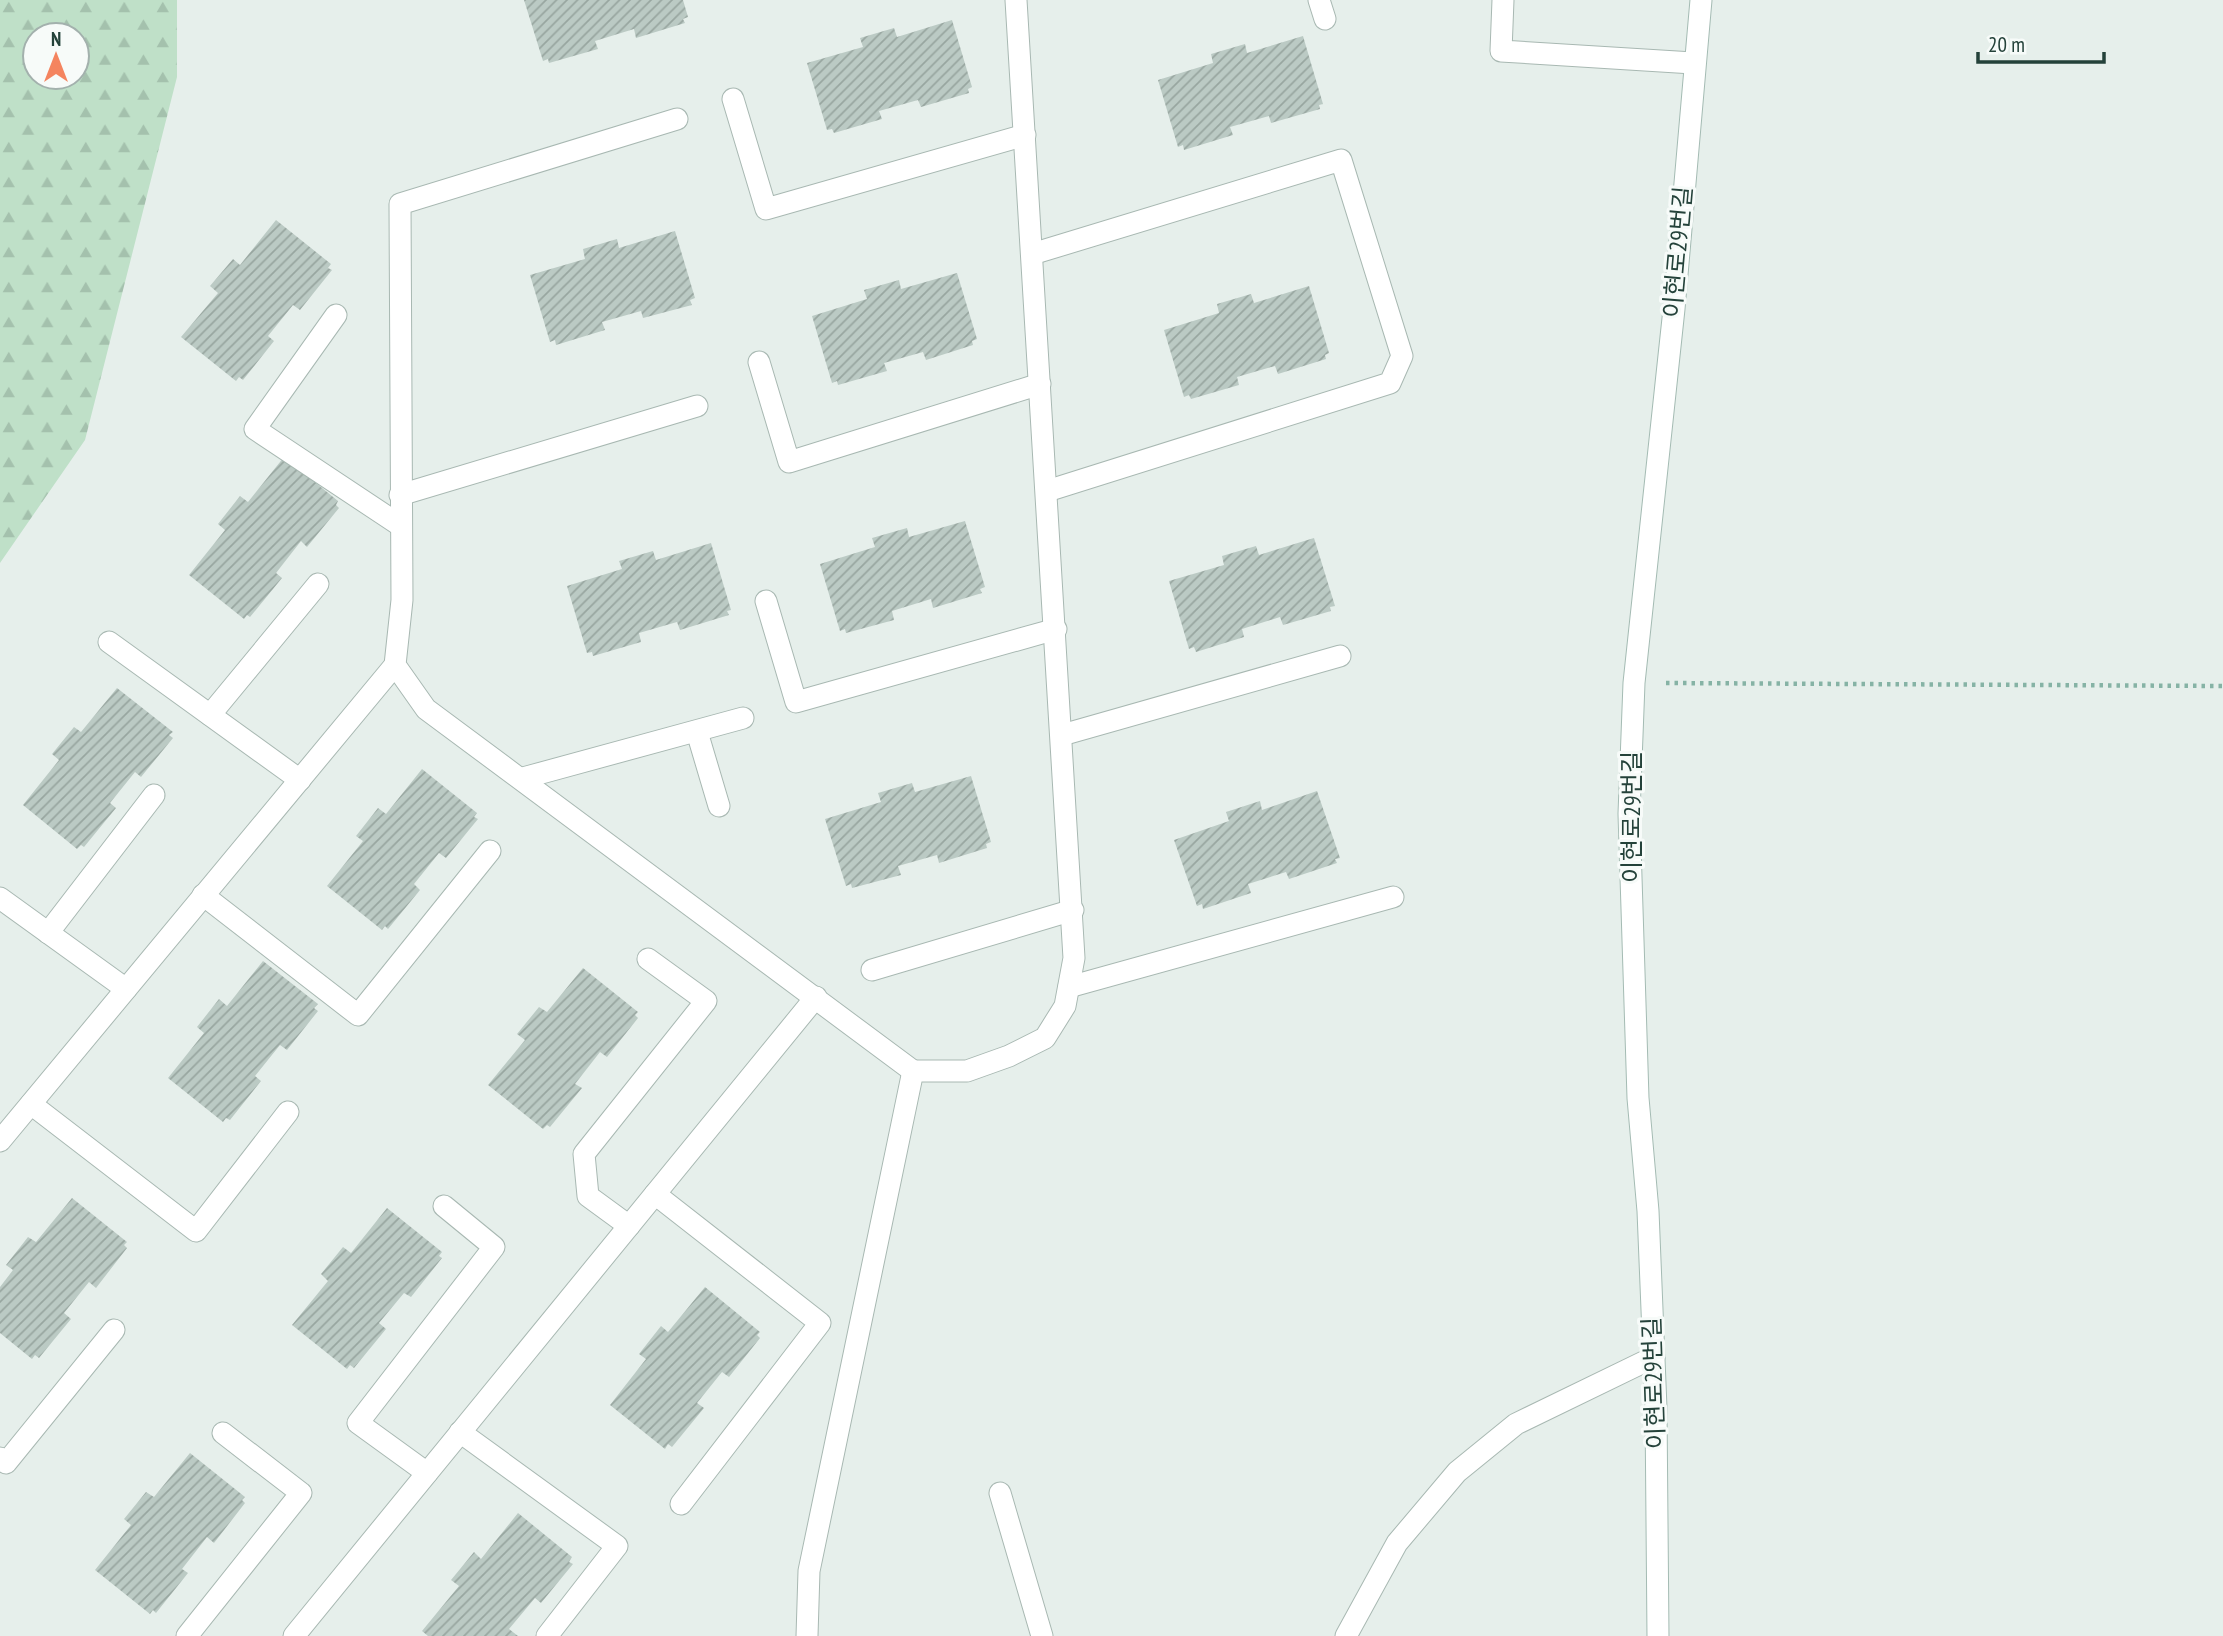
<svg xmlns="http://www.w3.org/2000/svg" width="2223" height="1636" font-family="'PT Sans Narrow','Noto Sans KR',sans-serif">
	<defs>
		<pattern id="forest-firs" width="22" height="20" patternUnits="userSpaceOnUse" patternTransform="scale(1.75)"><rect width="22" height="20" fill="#bfe0c8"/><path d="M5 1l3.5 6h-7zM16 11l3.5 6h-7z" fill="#a4c1ad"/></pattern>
		<pattern id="building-hatch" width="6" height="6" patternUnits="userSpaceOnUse" patternTransform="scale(1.75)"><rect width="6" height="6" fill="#bbcac4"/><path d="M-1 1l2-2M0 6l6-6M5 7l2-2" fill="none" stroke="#98a6a0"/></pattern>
	</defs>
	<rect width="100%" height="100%" fill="#e6efeb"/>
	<path fill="url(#forest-firs)" fill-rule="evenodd" d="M 0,0 L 177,0 L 177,77 L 85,440 L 0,563 ZM 35,35 L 77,35 L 77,77 L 35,77 Z"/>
	<g fill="url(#building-hatch)">
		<path d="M 524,0 L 683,0 L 688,17 L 683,19 L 685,23 L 636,38 L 634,29 L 595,41 L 598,49 L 549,63 L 548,59 L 543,61 Z"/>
		<path d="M 952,20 L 972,87 L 968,89 L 969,93 L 921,107 L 918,100 L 879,111 L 882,119 L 834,133 L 832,129 L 827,130 L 807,63 L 863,47 L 860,38 L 894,28 L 897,37 Z"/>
		<path d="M 1303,36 L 1323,104 L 1319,105 L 1320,109 L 1271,123 L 1269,116 L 1230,127 L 1233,135 L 1184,150 L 1183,145 L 1178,147 L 1158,80 L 1213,63 L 1211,54 L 1245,44 L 1247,53 Z"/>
		<path d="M 276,220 L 331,264 L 328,268 L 332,270 L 300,310 L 293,305 L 268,336 L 274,341 L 243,380 L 239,377 L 236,381 L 181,337 L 218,293 L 210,286 L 233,259 L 240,265 Z"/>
		<path d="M 675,231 L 695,298 L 690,300 L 692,305 L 643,318 L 641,311 L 602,322 L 605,330 L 556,345 L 555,340 L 550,342 L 530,275 L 585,259 L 583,249 L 617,239 L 619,248 Z"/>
		<path d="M 957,273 L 977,339 L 972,341 L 973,345 L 926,360 L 923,352 L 884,363 L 887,371 L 838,385 L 837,381 L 832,383 L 812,316 L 867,299 L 864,290 L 899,280 L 901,289 Z"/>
		<path d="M 1309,286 L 1329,353 L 1325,355 L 1326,359 L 1278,374 L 1275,366 L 1237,377 L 1239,385 L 1191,399 L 1189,395 L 1184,397 L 1164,330 L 1219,313 L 1217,304 L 1251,294 L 1254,303 Z"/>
		<path d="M 284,457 L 338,501 L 336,505 L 339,508 L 307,547 L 301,541 L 276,573 L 282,578 L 250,617 L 247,615 L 244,619 L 189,575 L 225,530 L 218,524 L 240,496 L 248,502 Z"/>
		<path d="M 965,521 L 985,587 L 980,589 L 982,593 L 933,608 L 931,599 L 892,611 L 894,620 L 846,633 L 845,629 L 840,631 L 820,564 L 875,547 L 872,538 L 907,528 L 909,537 Z"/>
		<path d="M 1314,538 L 1335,606 L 1330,607 L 1331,611 L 1283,625 L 1280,617 L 1242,629 L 1244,637 L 1196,652 L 1194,647 L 1189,649 L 1169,581 L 1224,565 L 1222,556 L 1256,546 L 1259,555 Z"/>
		<path d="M 711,543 L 731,610 L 727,611 L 729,615 L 680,630 L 677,622 L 639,633 L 641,642 L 593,656 L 592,652 L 587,653 L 567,586 L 622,569 L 619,561 L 653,551 L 656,560 Z"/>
		<path d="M 117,688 L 173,732 L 169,735 L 173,738 L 141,777 L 135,772 L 110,803 L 116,808 L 84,847 L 81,845 L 77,849 L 23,805 L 59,760 L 52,754 L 74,727 L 81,732 Z"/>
		<path d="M 422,769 L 477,813 L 474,817 L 478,819 L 446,858 L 439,853 L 414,884 L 420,890 L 388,929 L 385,926 L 382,930 L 327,886 L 363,841 L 356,836 L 378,808 L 386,814 Z"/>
		<path d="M 971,776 L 991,842 L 986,844 L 987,848 L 939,863 L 937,855 L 898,866 L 901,875 L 852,888 L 851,884 L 846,886 L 825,819 L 881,802 L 878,793 L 912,783 L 915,792 Z"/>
		<path d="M 1317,791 L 1340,858 L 1335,859 L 1337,863 L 1289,879 L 1286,872 L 1248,884 L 1251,893 L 1203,909 L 1202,904 L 1197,906 L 1174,840 L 1229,821 L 1226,812 L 1260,801 L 1262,810 Z"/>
		<path d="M 263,961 L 318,1004 L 314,1008 L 318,1011 L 287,1050 L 280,1045 L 255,1076 L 261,1081 L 230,1120 L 226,1118 L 223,1122 L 168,1078 L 204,1033 L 197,1027 L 219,999 L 227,1006 Z"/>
		<path d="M 583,968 L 638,1012 L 635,1015 L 638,1018 L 607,1057 L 600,1052 L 575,1084 L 582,1088 L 550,1127 L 547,1125 L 543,1129 L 488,1085 L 525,1040 L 517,1034 L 539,1007 L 547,1012 Z"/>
		<path d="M 72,1198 L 127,1242 L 124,1245 L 127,1248 L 96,1288 L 89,1282 L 64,1313 L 71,1319 L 39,1358 L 35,1355 L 32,1359 L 0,1333 L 0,1287 L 13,1270 L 6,1265 L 28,1237 L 36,1242 Z"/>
		<path d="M 387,1208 L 442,1252 L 439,1256 L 442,1258 L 411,1297 L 404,1293 L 379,1323 L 386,1329 L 354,1368 L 350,1365 L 347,1369 L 292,1325 L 328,1281 L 321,1274 L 343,1247 L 351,1253 Z"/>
		<path d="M 705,1287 L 760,1332 L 757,1335 L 760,1338 L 729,1377 L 722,1372 L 697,1403 L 704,1408 L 672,1447 L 668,1444 L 665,1449 L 610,1405 L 646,1359 L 639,1354 L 661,1326 L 668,1332 Z"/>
		<path d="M 190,1453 L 245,1497 L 242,1500 L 245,1503 L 214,1543 L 207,1537 L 182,1569 L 188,1573 L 156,1613 L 153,1610 L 150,1614 L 95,1570 L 131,1525 L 124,1519 L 146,1492 L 154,1497 Z"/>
		<path d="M 518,1513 L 572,1557 L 569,1562 L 573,1564 L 541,1603 L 535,1598 L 509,1629 L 518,1636 L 428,1636 L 422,1631 L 459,1586 L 451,1580 L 474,1552 L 481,1559 Z"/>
	</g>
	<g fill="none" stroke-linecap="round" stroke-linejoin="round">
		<g stroke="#a8b8b2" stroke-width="23">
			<g id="lane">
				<path d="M 1319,0 L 1325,19"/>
				<path d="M 733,99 L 766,209 L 1025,135"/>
				<path d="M 677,119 L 400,204 L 402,600 L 395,665 L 426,709 L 913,1071"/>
				<path d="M 1032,254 L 1341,160 L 1402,356 L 1390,383 L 1047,491"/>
				<path d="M 336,315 L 255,429 L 401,526"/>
				<path d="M 759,362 L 789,462 L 1040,384"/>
				<path d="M 400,495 L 697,406"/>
				<path d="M 766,601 L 796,702 L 1056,629"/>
				<path d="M 109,642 L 300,780"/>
				<path d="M 210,715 L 318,584"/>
				<path d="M 697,732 L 719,806"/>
				<path d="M 1062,735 L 1340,656"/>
				<path d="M 523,778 L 743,718"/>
				<path d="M 203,895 L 358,1015 L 490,851"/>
				<path d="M 0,898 L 126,989"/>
				<path d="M 48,933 L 154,795"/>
				<path d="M 872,970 L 1073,910"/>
				<path d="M 1069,987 L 1393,897"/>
				<path d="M 31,1104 L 196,1231 L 288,1112"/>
				<path d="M 0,1141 L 395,665"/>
				<path d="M 655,1194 L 820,1323 L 681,1504"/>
				<path d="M 629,1226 L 588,1196 L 584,1154 L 706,1001 L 648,959"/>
				<path d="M 460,1432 L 617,1546 L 547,1636"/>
				<path d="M 0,1458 L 6,1463 L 114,1330"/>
				<path d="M 427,1473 L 358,1423 L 494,1247 L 444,1206"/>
				<path d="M 187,1636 L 301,1493 L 223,1433"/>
				<path d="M 294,1636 L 816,997"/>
				<path d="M 807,1636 L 809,1571 L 913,1071 L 967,1071 L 1009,1056 L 1045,1038 L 1065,1006 L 1074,958 L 1016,0"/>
			</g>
		</g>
		<g stroke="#a8b8b2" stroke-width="23">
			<g id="street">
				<path d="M 1503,0 L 1501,51 L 1693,63"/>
				<path d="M 1000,1493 L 1042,1636"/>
				<path d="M 1346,1636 L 1397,1543 L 1457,1472 L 1516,1424 L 1654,1357"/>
			</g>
		</g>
		<g stroke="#a4bbb3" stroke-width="23">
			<path id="secondary" d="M 1658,1636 L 1656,1408 L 1648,1211 L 1638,1098 L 1629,814 L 1634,683 L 1674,309 L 1701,0"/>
		</g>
		<path stroke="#86b3a5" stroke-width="4.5" stroke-dasharray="3.5 5" stroke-linecap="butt" d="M 1666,683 L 2223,686"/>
		<use href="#lane" stroke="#fff" stroke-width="21"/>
		<use href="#street" stroke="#fff" stroke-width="21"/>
		<use href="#secondary" stroke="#fff" stroke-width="21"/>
	</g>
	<g text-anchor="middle" stroke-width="6" stroke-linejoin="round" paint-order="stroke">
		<g font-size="24" fill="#24423a" stroke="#f7fbf9">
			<text transform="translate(1678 252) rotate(-85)" y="8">이현로29번길</text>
			<text transform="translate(1632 817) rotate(-90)" y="8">이현로29번길</text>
			<text transform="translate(1654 1383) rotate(-92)" y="8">이현로29번길</text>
		</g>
	</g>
	<g transform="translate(56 56)"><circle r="33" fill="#f7fbf9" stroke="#a3b1ad" stroke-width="2"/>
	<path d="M0-5L12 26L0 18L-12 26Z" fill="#f4845f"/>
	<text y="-10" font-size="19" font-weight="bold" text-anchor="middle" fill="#24423a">N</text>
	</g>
	<path d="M1978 52v10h126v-10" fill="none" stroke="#24423a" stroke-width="3.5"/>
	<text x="1988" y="52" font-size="21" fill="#24423a" stroke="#f7fbf9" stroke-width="5" paint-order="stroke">20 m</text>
</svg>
